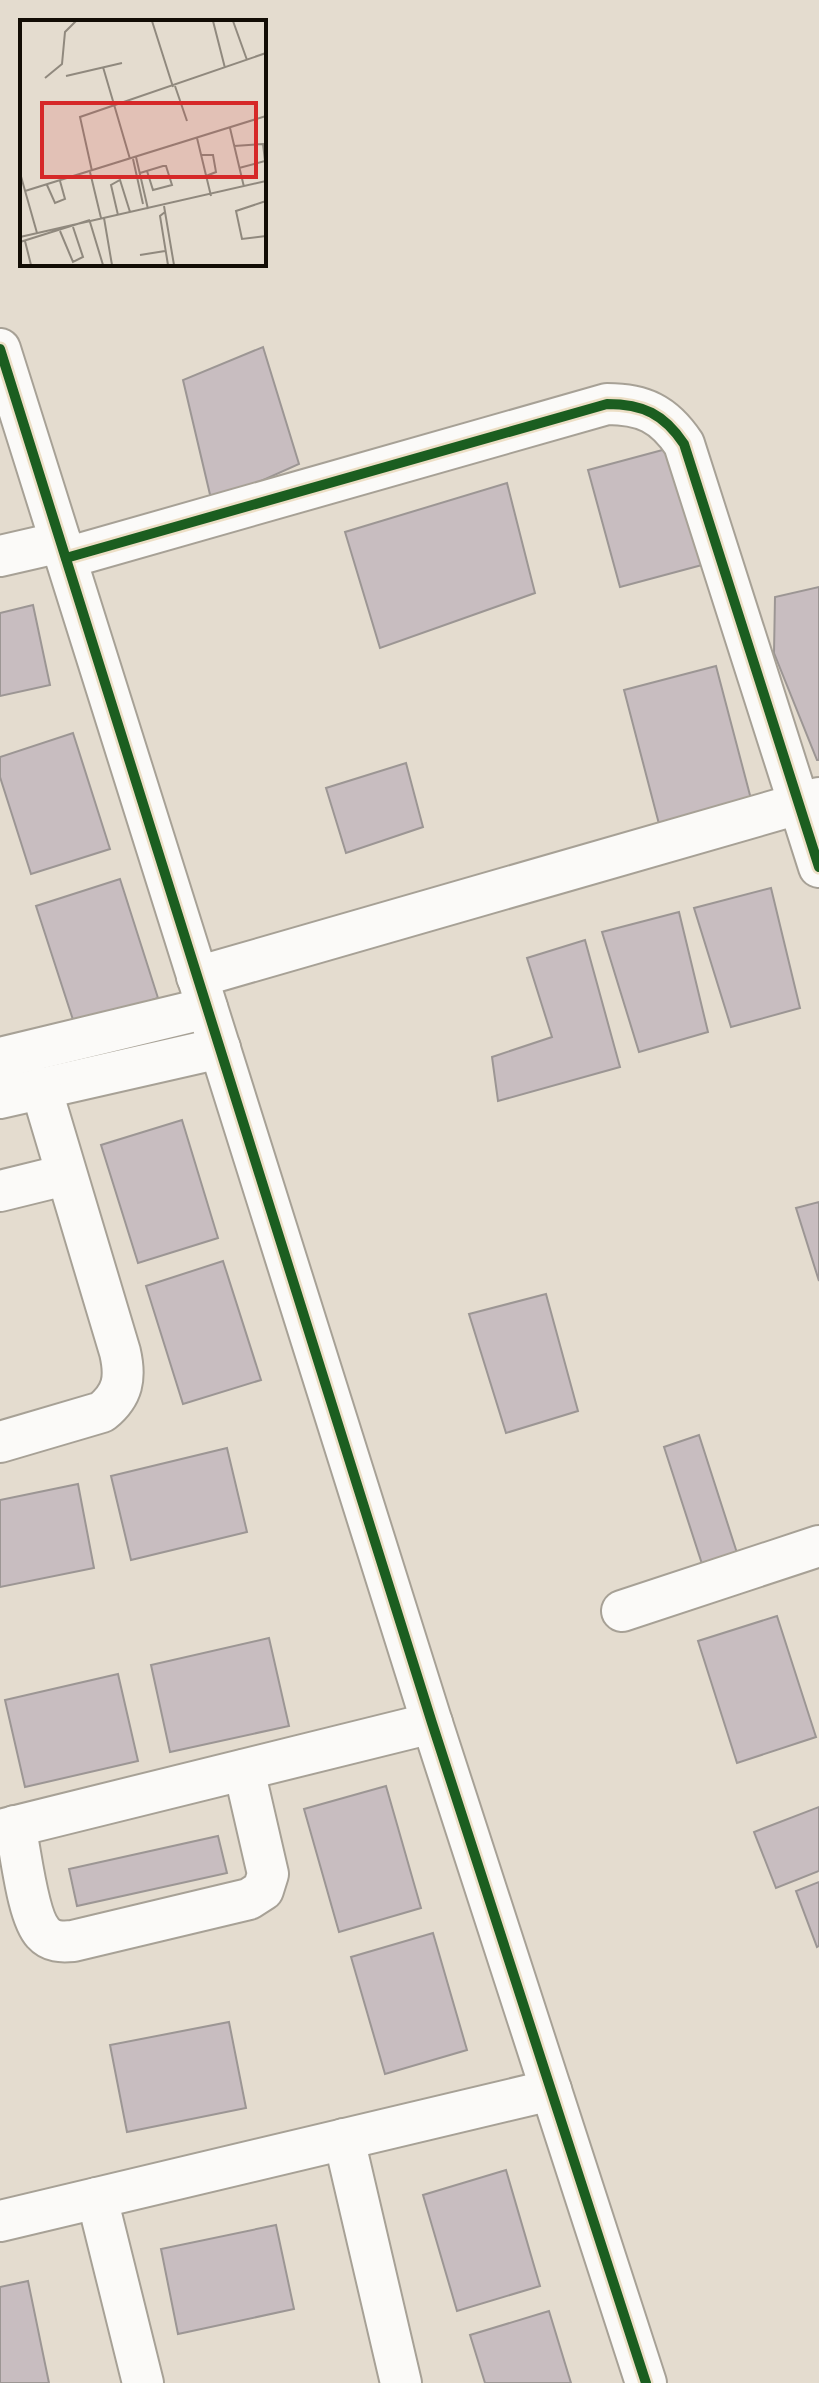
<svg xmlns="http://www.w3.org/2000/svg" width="819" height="2383" font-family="Lato,sans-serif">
	<rect width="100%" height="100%" fill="#e4dccf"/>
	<g fill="#c8bdc0" stroke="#9c9694" stroke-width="2">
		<path d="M 263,347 L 299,464 L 212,503 L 183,380 Z"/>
		<path d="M 670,448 L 702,565 L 620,587 L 588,470 Z"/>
		<path d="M 507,483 L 535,593 L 380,648 L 345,532 Z"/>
		<path d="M 819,587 L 819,760 L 817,760 L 774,653 L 775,597 Z"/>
		<path d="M 33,605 L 50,685 L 0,696 L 0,613 Z"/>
		<path d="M 716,666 L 751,799 L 659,824 L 624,690 Z"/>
		<path d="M 73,733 L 110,849 L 31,874 L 0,777 L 0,757 Z"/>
		<path d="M 406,763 L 423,827 L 346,853 L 326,788 Z"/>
		<path d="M 120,879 L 158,998 L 75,1026 L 36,906 Z"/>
		<path d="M 771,888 L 800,1008 L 731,1027 L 694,908 Z"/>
		<path d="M 679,912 L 708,1032 L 639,1052 L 602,932 Z"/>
		<path d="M 585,940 L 620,1067 L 498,1101 L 492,1057 L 552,1037 L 527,958 Z"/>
		<path d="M 182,1120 L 218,1238 L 138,1263 L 101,1145 Z"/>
		<path d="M 819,1202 L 819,1281 L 796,1208 Z"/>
		<path d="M 223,1261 L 261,1380 L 183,1404 L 146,1286 Z"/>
		<path d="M 546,1294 L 578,1411 L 506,1433 L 469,1314 Z"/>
		<path d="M 699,1435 L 738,1556 L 703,1567 L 664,1447 Z"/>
		<path d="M 227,1448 L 247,1532 L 131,1560 L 111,1476 Z"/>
		<path d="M 78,1484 L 94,1568 L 0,1587 L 0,1500 Z"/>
		<path d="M 777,1616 L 816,1737 L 737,1763 L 698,1641 Z"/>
		<path d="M 269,1638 L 289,1726 L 170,1752 L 151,1665 Z"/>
		<path d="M 118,1674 L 138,1761 L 25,1787 L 5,1700 Z"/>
		<path d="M 386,1786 L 421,1908 L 339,1932 L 304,1809 Z"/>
		<path d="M 819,1807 L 819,1871 L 776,1888 L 754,1832 Z"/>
		<path d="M 218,1836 L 227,1873 L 77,1906 L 69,1869 Z"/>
		<path d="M 819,1882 L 819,1946 L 817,1947 L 796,1891 Z"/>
		<path d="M 433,1933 L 467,2050 L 385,2074 L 351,1957 Z"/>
		<path d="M 229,2022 L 246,2108 L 127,2132 L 110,2045 Z"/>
		<path d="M 506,2170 L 540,2286 L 457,2311 L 423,2195 Z"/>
		<path d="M 276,2225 L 294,2309 L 178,2334 L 161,2249 Z"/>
		<path d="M 28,2281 L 49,2383 L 0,2383 L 0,2287 Z"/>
		<path d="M 549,2311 L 571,2383 L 485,2383 L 470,2335 Z"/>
	</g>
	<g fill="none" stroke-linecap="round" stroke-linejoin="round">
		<g stroke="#a7a196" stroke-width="44">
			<g id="minor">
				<path d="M 0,349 L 432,1723 L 646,2383"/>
				<path d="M 0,556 L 61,542"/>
				<path d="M 66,558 L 607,404 C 643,404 664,414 684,444 L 819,867"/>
				<path d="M 197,977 L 819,798"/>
				<path d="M 0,1058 L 207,1008"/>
				<path d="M 0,1098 L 220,1048"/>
				<path d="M 0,1191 L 65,1175"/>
				<path d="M 0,1442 L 102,1412 C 123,1395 126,1378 120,1352 L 41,1088"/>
				<path d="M 622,1611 L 819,1546"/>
				<path d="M 15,1826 C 21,1851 27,1916 43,1933 C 51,1942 61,1942 73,1941 L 249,1899 L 263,1890 L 268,1874 L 244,1770"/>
				<path d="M 0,1830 L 432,1723"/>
				<path d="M 344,2139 L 401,2383"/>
				<path d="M 97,2198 L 143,2383"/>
				<path d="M 0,2221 L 551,2090"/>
			</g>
		</g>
		<use href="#minor" stroke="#fbfaf8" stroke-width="40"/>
		<g stroke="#eddfc6" stroke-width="15">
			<g id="cycleway">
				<path d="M 0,349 L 432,1723 L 646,2383"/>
				<path d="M 66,558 L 607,404 C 643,404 664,414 684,444 L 819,867"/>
			</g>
		</g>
		<use href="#cycleway" stroke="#1b5e20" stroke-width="10"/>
	</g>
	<g transform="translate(20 20)">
		<rect width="246" height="246" fill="#e4dccf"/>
		<path fill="none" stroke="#90897e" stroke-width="2" d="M 132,1 L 153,67M 193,1 L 205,48M 213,1 L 227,40M 83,47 L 110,139M 46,56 L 102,43M 25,58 L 42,44 L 45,12 L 56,1M 155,66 L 167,101M 210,108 L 224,167M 177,118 L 191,176M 214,126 L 243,124 L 245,141 L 219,148M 181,135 L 193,135 L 196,152 L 186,156M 116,137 L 128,189M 113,139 L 123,184M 72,151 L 60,97 L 246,33M 70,152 L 81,198M 0,153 L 17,213M 120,153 L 143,146 L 146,146 L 152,165 L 133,170 L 127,151M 27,165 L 35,183 L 45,179 L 40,161M 5,171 L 246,96M 246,181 L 216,191 L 222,219 L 246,216M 144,186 L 154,245M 145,192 L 140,196 L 148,245M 98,195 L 91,165 L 100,160 L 110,192M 84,198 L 92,245M 70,202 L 83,245M 40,211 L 53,242 L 63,237 L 53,207M 0,217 L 246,161M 5,221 L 11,245M 0,222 L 70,200M 120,235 L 145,231"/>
		<path fill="#d62828" fill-opacity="0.15" stroke="#d62828" stroke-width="4" d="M 22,83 L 236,83 L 236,157 L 22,157 Z"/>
		<rect width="246" height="246" fill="none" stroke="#120d05" stroke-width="4"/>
	</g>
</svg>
